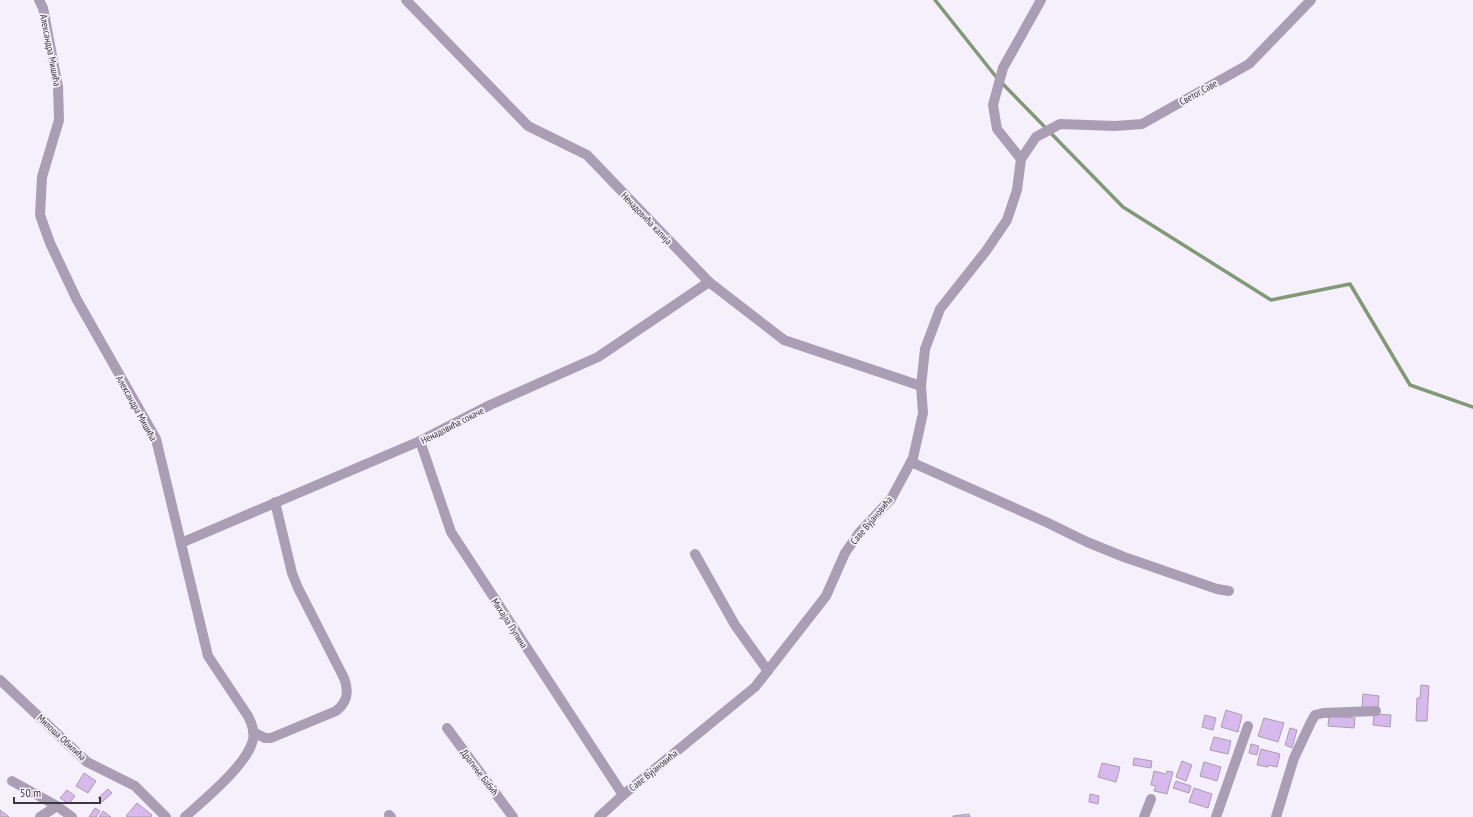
<svg xmlns="http://www.w3.org/2000/svg" width="1473" height="817" font-family="'PT Sans Narrow',sans-serif">
	<rect width="100%" height="100%" fill="#f6effc"/>
	<g fill="none" stroke-linecap="round" stroke-linejoin="round">
		<path stroke="#809976" stroke-width="3.5" d="M 935,0 L 997,78 L 1123,207 L 1271,300 L 1350,284 L 1410,385 L 1473,407"/>
	</g>
	<g fill="#d7b9ee" stroke="#a59faa">
		<path d="M 1421,685 L 1429,686 L 1427,721 L 1416,721 L 1417,698 L 1420,698 Z"/>
		<path d="M 1363,694 L 1379,696 L 1378,709 L 1362,707 Z"/>
		<path d="M 1226,710 L 1242,715 L 1238,732 L 1221,727 Z"/>
		<path d="M 1374,714 L 1391,715 L 1390,727 L 1373,725 Z"/>
		<path d="M 1205,715 L 1216,718 L 1213,730 L 1202,727 Z"/>
		<path d="M 1329,716 L 1355,718 L 1354,728 L 1328,726 Z"/>
		<path d="M 1264,718 L 1284,723 L 1278,742 L 1258,736 Z"/>
		<path d="M 1290,728 L 1297,730 L 1292,748 L 1285,745 Z"/>
		<path d="M 1214,737 L 1231,741 L 1228,754 L 1210,750 Z"/>
		<path d="M 1251,744 L 1259,746 L 1257,755 L 1249,753 Z"/>
		<path d="M 1261,749 L 1280,754 L 1277,767 L 1268,765 L 1268,767 L 1257,765 Z"/>
		<path d="M 1134,758 L 1152,761 L 1151,768 L 1133,765 Z"/>
		<path d="M 1182,761 L 1192,765 L 1186,781 L 1176,777 Z"/>
		<path d="M 1204,762 L 1221,767 L 1217,781 L 1200,776 Z"/>
		<path d="M 1102,763 L 1120,767 L 1116,782 L 1098,777 Z"/>
		<path d="M 1154,771 L 1166,774 L 1167,771 L 1173,772 L 1167,794 L 1154,791 L 1156,786 L 1151,785 Z"/>
		<path d="M 84,773 L 96,781 L 88,793 L 76,786 Z"/>
		<path d="M 1176,781 L 1191,786 L 1189,793 L 1173,788 Z"/>
		<path d="M 1194,788 L 1212,794 L 1208,808 L 1189,802 Z"/>
		<path d="M 108,789 L 112,793 L 102,802 L 98,798 Z"/>
		<path d="M 67,790 L 75,796 L 69,804 L 60,798 Z"/>
		<path d="M 1090,794 L 1099,796 L 1098,804 L 1089,802 Z"/>
		<path d="M 137,803 L 152,815 L 151,817 L 128,817 L 126,816 Z"/>
		<path d="M 95,808 L 100,811 L 96,817 L 89,817 Z"/>
		<path d="M 0,810 L 9,817 L 0,817 Z"/>
		<path d="M 103,811 L 111,817 L 99,817 Z"/>
		<path d="M 969,814 L 970,817 L 953,817 L 953,816 Z"/>
	</g>
	<g fill="none" stroke-linecap="round" stroke-linejoin="round">
		<g stroke="#aa9eb5" stroke-width="10">
			<path d="M 39,0 L 43,8 L 58,87 L 59,120 L 42,177 L 40,215 L 50,243 L 77,300 L 156,439 L 208,656 L 248,716 C 252,724 256,734 252,743 C 244,767 205,799 185,817"/>
			<path d="M 406,0 L 528,126 L 587,155 L 709,282 L 784,340 L 921,386"/>
			<path d="M 1021,159 L 997,129 L 993,105 L 1003,68 L 1041,0"/>
			<path d="M 420,441 L 451,532 L 623,795"/>
			<path d="M 911,462 L 1046,522 L 1087,542 L 1124,557 L 1217,589 L 1229,591"/>
			<path d="M 181,543 L 420,441 L 490,405 L 598,357 L 709,282"/>
			<path d="M 695,554 L 735,625 L 768,671"/>
			<path d="M 0,680 L 87,762 L 135,786 L 166,817"/>
			<path d="M 447,728 L 513,817"/>
			<path d="M 253,732 L 265,738 L 271,738 L 336,711 C 348,702 349,691 344,678 L 298,588 L 292,573 L 275,502"/>
			<path d="M 12,781 L 57,806 L 72,817"/>
			<path d="M 389,815 L 391,817"/>
			<path d="M 40,817 L 57,806"/>
			<path d="M 599,817 L 623,795 L 755,687 L 826,596 L 845,553 L 859,533 L 891,499 L 913,458 L 923,413 L 921,386 L 925,349 L 940,309 L 986,251 L 1007,220 L 1017,190 L 1021,159 L 1036,137 L 1060,124 L 1115,126 L 1142,124 L 1249,64 L 1311,0"/>
			<path d="M 1144,817 L 1151,799"/>
			<path d="M 1216,817 L 1248,726"/>
			<path d="M 1276,817 L 1294,758 L 1311,722 L 1315,715 L 1323,713 L 1376,711"/>
		</g>
	</g>
	<g text-anchor="middle" stroke-width="3.5" stroke-linejoin="round" paint-order="stroke">
		<g font-size="10" fill="#3b383d" stroke="#f6effc">
			<text transform="translate(51 50) rotate(79)" y="4">Александра Мишића</text>
			<text transform="translate(1198 92) rotate(-29)" y="4">Светог Саве</text>
			<text transform="translate(647 218) rotate(46)" y="4">Ненадовића капија</text>
			<text transform="translate(137 408) rotate(61)" y="4">Александра Мишића</text>
			<text transform="translate(452 425) rotate(-27)" y="4">Ненадовића сокаче</text>
			<text transform="translate(871 520) rotate(-50)" y="4">Саве Вујановића</text>
			<text transform="translate(510 623) rotate(57)" y="4">Михајла Пупина</text>
			<text transform="translate(62 737) rotate(43)" y="4">Милоша Обилића</text>
			<text transform="translate(653 770) rotate(-39)" y="4">Саве Вујановића</text>
			<text transform="translate(480 772) rotate(53)" y="4">Драгиње Бабић</text>
		</g>
	</g>
	<path d="M14 797v6h86v-6" fill="none" stroke="#3b383d" stroke-width="2"/>
	<text x="20" y="797" font-size="12" fill="#3b383d" stroke="#f6effc" stroke-width="3" paint-order="stroke">50 m</text>
</svg>
